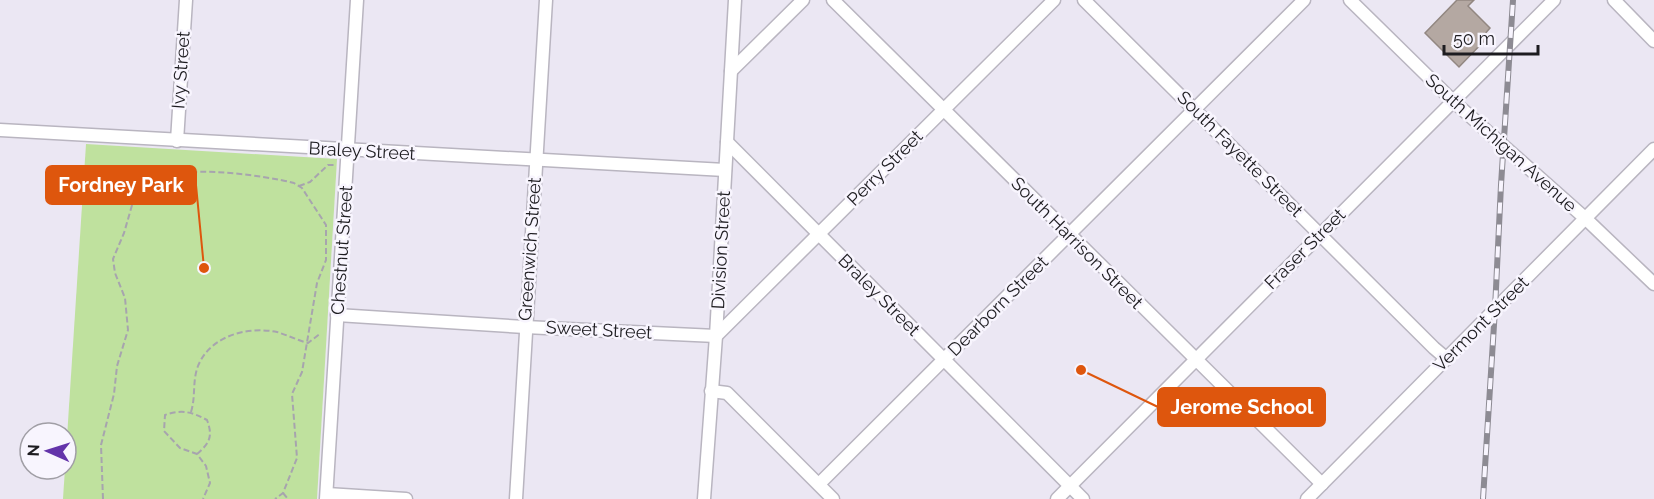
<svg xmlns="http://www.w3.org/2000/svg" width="1654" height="499" font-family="Raleway,sans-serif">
	<rect width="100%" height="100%" fill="#ebe7f3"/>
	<path fill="#bfe19e" d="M 86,144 L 337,159 L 317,499 L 63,499 Z"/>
	<path fill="#b4a8a2" stroke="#928781" stroke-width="1.5" d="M 1457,0 L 1474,0 L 1468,6 L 1490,28 L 1483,36 L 1486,39 L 1459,67 L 1425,33 Z"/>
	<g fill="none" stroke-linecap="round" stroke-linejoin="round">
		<g stroke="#b9b5c0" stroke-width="15">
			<g id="minor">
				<path d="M 833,0 L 1322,484"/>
				<path d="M 1084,0 L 1434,348 L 1447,359"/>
				<path d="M 1350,0 L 1453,101 L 1585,218 L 1654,284"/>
				<path d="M 1614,0 L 1654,41"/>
				<path d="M 731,71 L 803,0"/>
				<path d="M 0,130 L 725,170"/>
				<path d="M 177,141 L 186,0"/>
				<path d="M 727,142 L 1083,499"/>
				<path d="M 337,315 L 525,327 L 716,336 L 1054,0"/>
				<path d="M 711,391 L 727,393 L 833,499"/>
				<path d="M 819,484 L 1304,0"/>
				<path d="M 327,494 L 406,499"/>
				<path d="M 326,499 L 357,0"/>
				<path d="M 516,499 L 546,0"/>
				<path d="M 704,499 L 716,336 L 735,0"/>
				<path d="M 1057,499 L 1554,0"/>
				<path d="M 1307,499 L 1654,149"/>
			</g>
		</g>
		<g stroke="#a7a4ae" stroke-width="2" stroke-dasharray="6 3" stroke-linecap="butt">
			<path d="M 299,186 L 310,182 L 328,165 L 336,165"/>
			<path d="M 191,412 C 196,396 192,382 198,366 C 210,336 247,326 277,332 C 287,335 297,340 308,343 L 321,333"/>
			<path d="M 197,454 C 210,443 213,436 207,420 C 192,412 182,409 165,415 L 164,431 L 180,448 L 197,454 L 206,466 L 210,483 L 203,499"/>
			<path d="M 283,493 L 288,499"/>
			<path d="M 103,499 L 101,445 L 114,394 L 117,366 L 128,330 L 125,298 L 115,273 L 113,259 L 124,233 L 137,188 C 148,182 159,177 172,174 C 203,168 262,175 294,183 L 302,188 L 326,225 L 326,260 L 317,283 L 302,372 L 292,394 L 297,458 L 283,493 L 275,499"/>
		</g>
		<use href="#minor" stroke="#fff" stroke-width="12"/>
		<g stroke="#8d8b93" stroke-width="6">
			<path id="rail" d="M 1483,499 L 1495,309 L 1501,185 L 1513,0"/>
		</g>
		<use href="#rail" stroke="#f8f5fe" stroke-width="4" stroke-dasharray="11" stroke-linecap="butt"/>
	</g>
	<g text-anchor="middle" stroke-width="5" stroke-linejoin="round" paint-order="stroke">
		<g font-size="18" fill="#1d1c20" stroke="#f8f5fe">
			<text transform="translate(181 70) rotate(-86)" y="6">Ivy Street</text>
			<text transform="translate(1501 143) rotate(42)" y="6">South Michigan Avenue</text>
			<text transform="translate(362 151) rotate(3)" y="6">Braley Street</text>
			<text transform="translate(1240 154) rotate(45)" y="6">South Fayette Street</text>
			<text transform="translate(885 168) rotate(-45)" y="6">Perry Street</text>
			<text transform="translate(1077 243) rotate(45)" y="6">South Harrison Street</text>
			<text transform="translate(530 249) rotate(-86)" y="6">Greenwich Street</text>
			<text transform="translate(1305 249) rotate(-45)" y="6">Fraser Street</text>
			<text transform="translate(342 250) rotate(-86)" y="6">Chestnut Street</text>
			<text transform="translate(721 250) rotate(-87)" y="6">Division Street</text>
			<text transform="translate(879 295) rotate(45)" y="6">Braley Street</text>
			<text transform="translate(998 306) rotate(-45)" y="6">Dearborn Street</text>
			<text transform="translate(1481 324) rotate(-45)" y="6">Vermont Street</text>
			<text transform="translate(599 330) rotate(3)" y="6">Sweet Street</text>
		</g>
	</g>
	<path fill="none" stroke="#de560d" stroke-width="2" d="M204 268L196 185M1081 370L1158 407"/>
	<g fill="#de560d" stroke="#f8f5fe" stroke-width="2">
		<circle cx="204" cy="268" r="6"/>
		<circle cx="1081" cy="370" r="6"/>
	</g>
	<g fill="#de560d" stroke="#de560d" stroke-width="2">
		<rect x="46" y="166" width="150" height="38" rx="6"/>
		<rect x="1158" y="388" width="167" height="38" rx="6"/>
	</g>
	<g font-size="20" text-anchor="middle" font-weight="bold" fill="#fff">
		<text x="121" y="192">Fordney Park</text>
		<text x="1242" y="414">Jerome School</text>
	</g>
	<g transform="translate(48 451) rotate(273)"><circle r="28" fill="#f8f5fe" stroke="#a09ea5" stroke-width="1.5"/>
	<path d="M0-4.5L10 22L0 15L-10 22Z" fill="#6333aa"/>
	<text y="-9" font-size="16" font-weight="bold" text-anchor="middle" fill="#1d1c20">N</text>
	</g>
	<path d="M1444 45v9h94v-9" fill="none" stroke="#1d1c20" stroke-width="3"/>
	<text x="1453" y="45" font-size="18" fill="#1d1c20" stroke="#f8f5fe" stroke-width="4.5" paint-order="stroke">50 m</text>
</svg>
